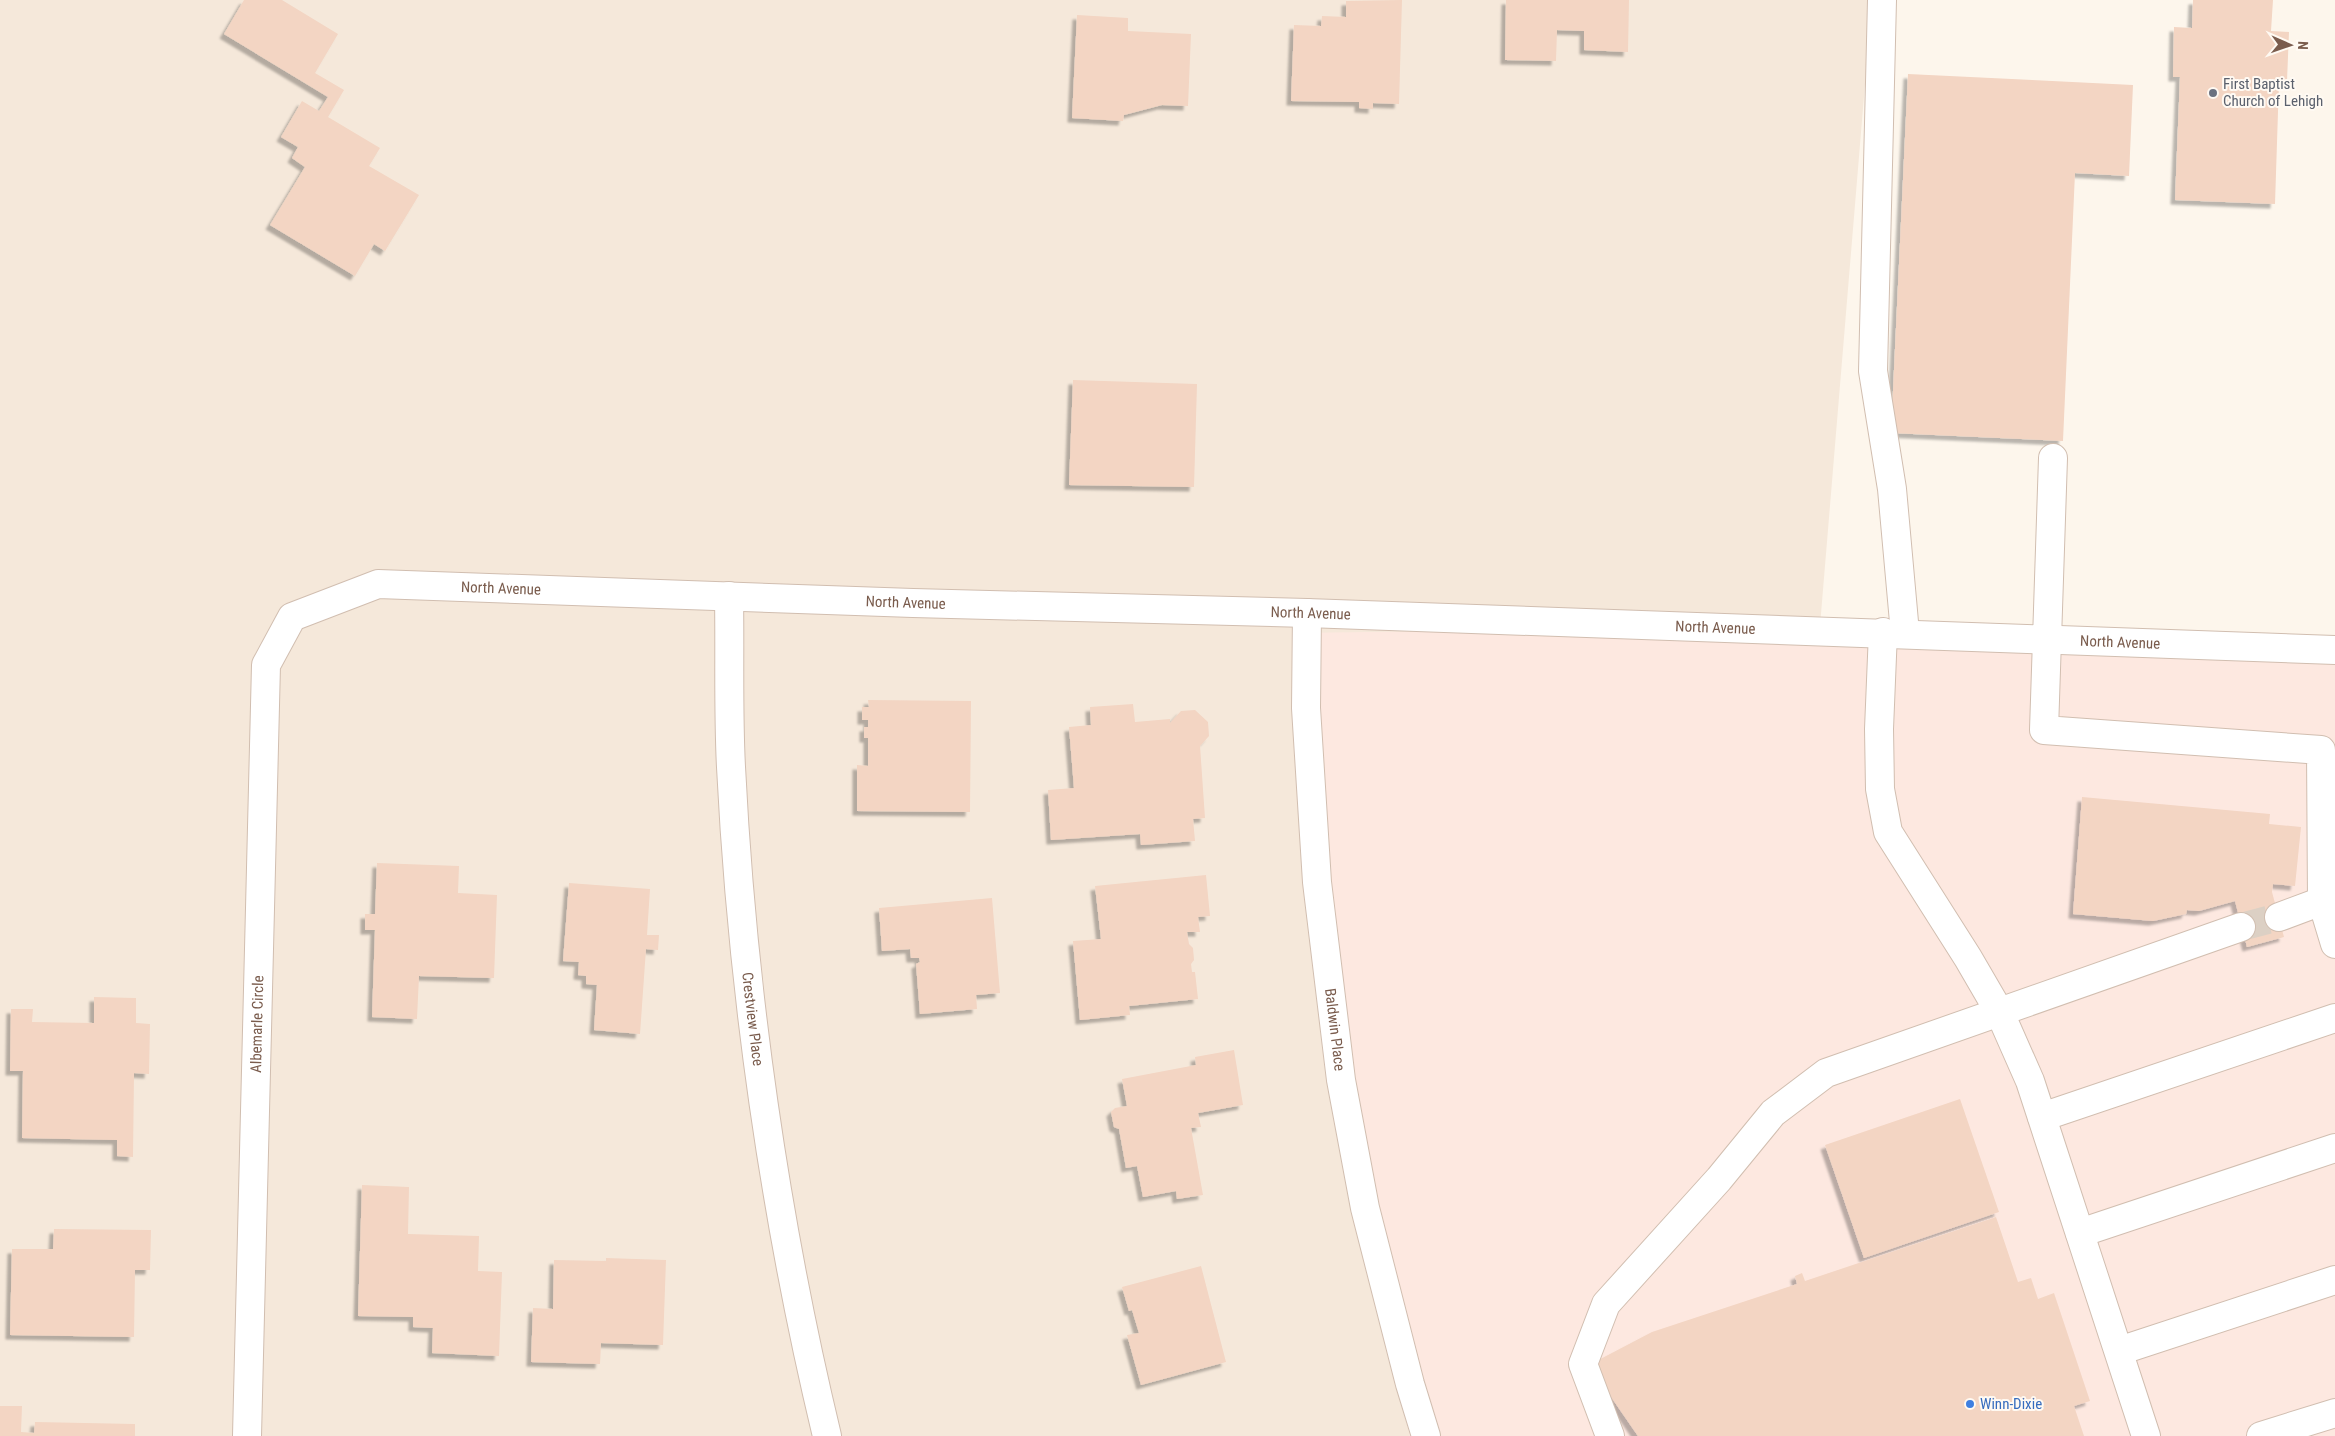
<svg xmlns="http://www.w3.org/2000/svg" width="2335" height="1436" font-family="'Roboto Condensed',sans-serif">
	<defs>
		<filter id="shadow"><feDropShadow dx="-4.5" dy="4.5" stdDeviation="1" flood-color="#0004"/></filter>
	</defs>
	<rect width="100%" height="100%" fill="#fdf6ec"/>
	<path fill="#f5e8da" d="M 0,0 L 1872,0 L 1820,626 L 1292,634 L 1357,1229 L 1410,1436 L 0,1436 Z"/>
	<path fill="#fde8e0" d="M 1820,626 L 2335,649 L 2335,1436 L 1410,1436 L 1357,1229 L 1296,765 L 1292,633 Z"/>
	<g fill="#f3d5c3" filter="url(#shadow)">
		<path d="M 244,0 L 282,0 L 338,34 L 315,73 L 344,90 L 328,117 L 380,148 L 369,166 L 419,195 L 385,251 L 374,244 L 355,276 L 270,225 L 305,167 L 292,158 L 298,147 L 281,137 L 302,101 L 319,111 L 328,97 L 224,34 Z"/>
		<path d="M 1402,0 L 1399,104 L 1373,103 L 1373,109 L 1359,108 L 1359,102 L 1291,101 L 1294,25 L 1321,26 L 1322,16 L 1346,17 L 1346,1 Z"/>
		<path d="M 1506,0 L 1629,0 L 1628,52 L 1584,50 L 1584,31 L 1557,30 L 1556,61 L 1505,60 Z"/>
		<path d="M 2193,0 L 2273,0 L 2271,31 L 2289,32 L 2287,81 L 2279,81 L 2275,204 L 2175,200 L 2180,77 L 2173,77 L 2174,27 L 2192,28 Z"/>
		<path d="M 1077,15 L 1128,18 L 1128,31 L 1191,34 L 1188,106 L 1162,105 L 1124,115 L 1123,121 L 1072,118 Z"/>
		<path d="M 1908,74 L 2133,85 L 2129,176 L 2075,173 L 2063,441 L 1891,433 Z"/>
		<path d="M 1073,380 L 1197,384 L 1194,487 L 1069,485 Z"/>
		<path d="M 868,700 L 971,701 L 970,812 L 857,811 L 857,765 L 868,766 L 868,738 L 864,738 L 864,727 L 868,727 L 868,720 L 862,720 L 862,707 L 869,707 Z"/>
		<path d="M 1133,704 L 1135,722 L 1170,719 L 1170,723 L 1181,711 L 1195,710 L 1208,722 L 1209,736 L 1200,746 L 1205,818 L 1193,819 L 1195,841 L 1141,845 L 1140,834 L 1051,840 L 1048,790 L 1074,788 L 1069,727 L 1091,725 L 1090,707 Z"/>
		<path d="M 2082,797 L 2270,814 L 2269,824 L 2301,827 L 2295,886 L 2273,884 L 2272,892 L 2284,937 L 2247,947 L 2235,901 L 2199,911 L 2187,910 L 2186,914 L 2153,921 L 2073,914 Z"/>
		<path d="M 377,863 L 459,866 L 458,893 L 497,895 L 494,978 L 419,976 L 417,1019 L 372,1017 L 375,930 L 365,930 L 365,914 L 375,914 Z"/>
		<path d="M 1206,875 L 1210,916 L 1198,917 L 1200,932 L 1187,932 L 1189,944 L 1193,948 L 1194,960 L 1191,964 L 1192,972 L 1195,972 L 1198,999 L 1129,1006 L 1130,1015 L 1080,1020 L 1073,941 L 1101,939 L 1095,886 Z"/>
		<path d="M 569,883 L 650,889 L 647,935 L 659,935 L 658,950 L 646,949 L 640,1034 L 594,1030 L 597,985 L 586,984 L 586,976 L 578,975 L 579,962 L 563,961 Z"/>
		<path d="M 992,898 L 1000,993 L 976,995 L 977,1009 L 920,1014 L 916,964 L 920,962 L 919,958 L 911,958 L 910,949 L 882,951 L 879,908 Z"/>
		<path d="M 94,997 L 136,998 L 136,1023 L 150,1024 L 149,1074 L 134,1073 L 133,1157 L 117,1156 L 117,1140 L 22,1138 L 23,1071 L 10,1071 L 11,1009 L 33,1009 L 32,1022 L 94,1023 Z"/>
		<path d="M 1234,1050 L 1243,1105 L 1198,1113 L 1201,1127 L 1191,1128 L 1203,1195 L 1177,1199 L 1176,1191 L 1143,1197 L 1137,1166 L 1126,1168 L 1119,1129 L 1114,1127 L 1111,1112 L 1115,1108 L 1127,1106 L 1122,1079 L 1196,1065 L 1195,1057 Z"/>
		<path d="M 1960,1099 L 1999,1212 L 1864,1258 L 1825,1145 Z"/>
		<path d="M 362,1185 L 409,1187 L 408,1234 L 479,1236 L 478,1271 L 502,1272 L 499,1356 L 432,1353 L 433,1328 L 413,1327 L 413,1317 L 358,1316 Z"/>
		<path d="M 1996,1217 L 2018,1282 L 2031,1278 L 2038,1299 L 2054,1293 L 2090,1401 L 2074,1406 L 2084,1436 L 1638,1436 L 1589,1365 L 1652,1332 L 1797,1284 L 1795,1276 L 1802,1273 L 1805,1281 Z"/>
		<path d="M 54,1229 L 151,1230 L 150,1270 L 135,1270 L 134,1337 L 10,1335 L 12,1249 L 53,1249 Z"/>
		<path d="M 606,1258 L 666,1260 L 663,1345 L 601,1343 L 600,1364 L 531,1362 L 533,1308 L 553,1309 L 554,1260 L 606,1261 Z"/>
		<path d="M 1201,1266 L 1226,1362 L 1141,1385 L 1127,1335 L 1139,1333 L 1132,1310 L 1129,1311 L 1122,1287 Z"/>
		<path d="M 0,1406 L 22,1406 L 21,1432 L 34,1433 L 35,1422 L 135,1424 L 135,1436 L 0,1436 Z"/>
	</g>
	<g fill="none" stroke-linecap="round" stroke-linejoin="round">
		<path stroke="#dcd0c4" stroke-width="28" stroke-dasharray="28 14" stroke-linecap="butt" d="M 2241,927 L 2279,917"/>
		<g stroke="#d1beb0" stroke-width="30">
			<g id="minor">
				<path d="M 1882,0 L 1873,371 L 1892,489 L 1905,633"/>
				<path d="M 2053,458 L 2044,730 L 2321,750 L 2322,901 L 2335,944"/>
				<path id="s1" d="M 729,596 C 730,653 728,710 731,767 C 742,989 775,1220 827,1436"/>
				<path id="s2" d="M 1307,613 L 1306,708 L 1317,882 L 1341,1080 L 1365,1208 L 1410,1384 L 1426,1436"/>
				<path d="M 1883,632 L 1879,729 L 1880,789 L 1888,832 L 1968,958 L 2000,1013 L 2030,1081 L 2146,1436"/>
				<path d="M 2279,917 L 2322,901"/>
				<path d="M 2042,1117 L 2335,1018"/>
				<path d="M 2080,1233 L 2335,1148"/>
				<path d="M 2119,1351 L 2335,1280"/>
				<path id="s3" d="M 247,1436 L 266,665 L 292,617 L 378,584 L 913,603 L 1307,613 L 2335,650"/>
				<path d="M 1610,1436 L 1583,1364 L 1606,1304 L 1719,1179 L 1773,1113 L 1826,1073 L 2241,927"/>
				<path d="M 2261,1436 L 2335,1413"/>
			</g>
		</g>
		<use href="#minor" stroke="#fff" stroke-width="28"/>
	</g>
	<circle fill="#6b7280" stroke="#fffaf3" stroke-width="2" cx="2213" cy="93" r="5"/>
	<circle fill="#3f7fe0" stroke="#fffaf3" stroke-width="2" cx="1970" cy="1404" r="5"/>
	<g text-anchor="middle" stroke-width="4" stroke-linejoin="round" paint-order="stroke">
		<g font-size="15" fill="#5b616d" stroke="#fffaf3" text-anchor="start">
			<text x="2223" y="89">First Baptist<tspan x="2223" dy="17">Church of Lehigh</tspan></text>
		</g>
		<g font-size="15" fill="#7a5c4d" stroke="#fffaf3">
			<text dy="5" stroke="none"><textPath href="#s3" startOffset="1041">North Avenue</textPath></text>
			<text dy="5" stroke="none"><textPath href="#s3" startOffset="1446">North Avenue</textPath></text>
			<text dy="5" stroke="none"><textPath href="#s3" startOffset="1851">North Avenue</textPath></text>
			<text dy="5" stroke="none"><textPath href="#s3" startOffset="2256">North Avenue</textPath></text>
			<text dy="5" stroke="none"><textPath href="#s3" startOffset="2661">North Avenue</textPath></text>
			<text dy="5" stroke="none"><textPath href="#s1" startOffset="424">Crestview Place</textPath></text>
			<text dy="5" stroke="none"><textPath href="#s3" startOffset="412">Albemarle Circle</textPath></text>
			<text dy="5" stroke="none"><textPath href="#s2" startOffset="418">Baldwin Place</textPath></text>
		</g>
		<g font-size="15" fill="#366cbe" stroke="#fffaf3" text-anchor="start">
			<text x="1980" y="1409">Winn-Dixie</text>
		</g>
	</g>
	<g transform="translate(2290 45) rotate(92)" stroke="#fffaf3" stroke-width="4" paint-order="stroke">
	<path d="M0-4L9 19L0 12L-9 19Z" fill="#7a5c4d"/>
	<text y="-8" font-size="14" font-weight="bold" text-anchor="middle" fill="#7a5c4d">N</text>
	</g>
</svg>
